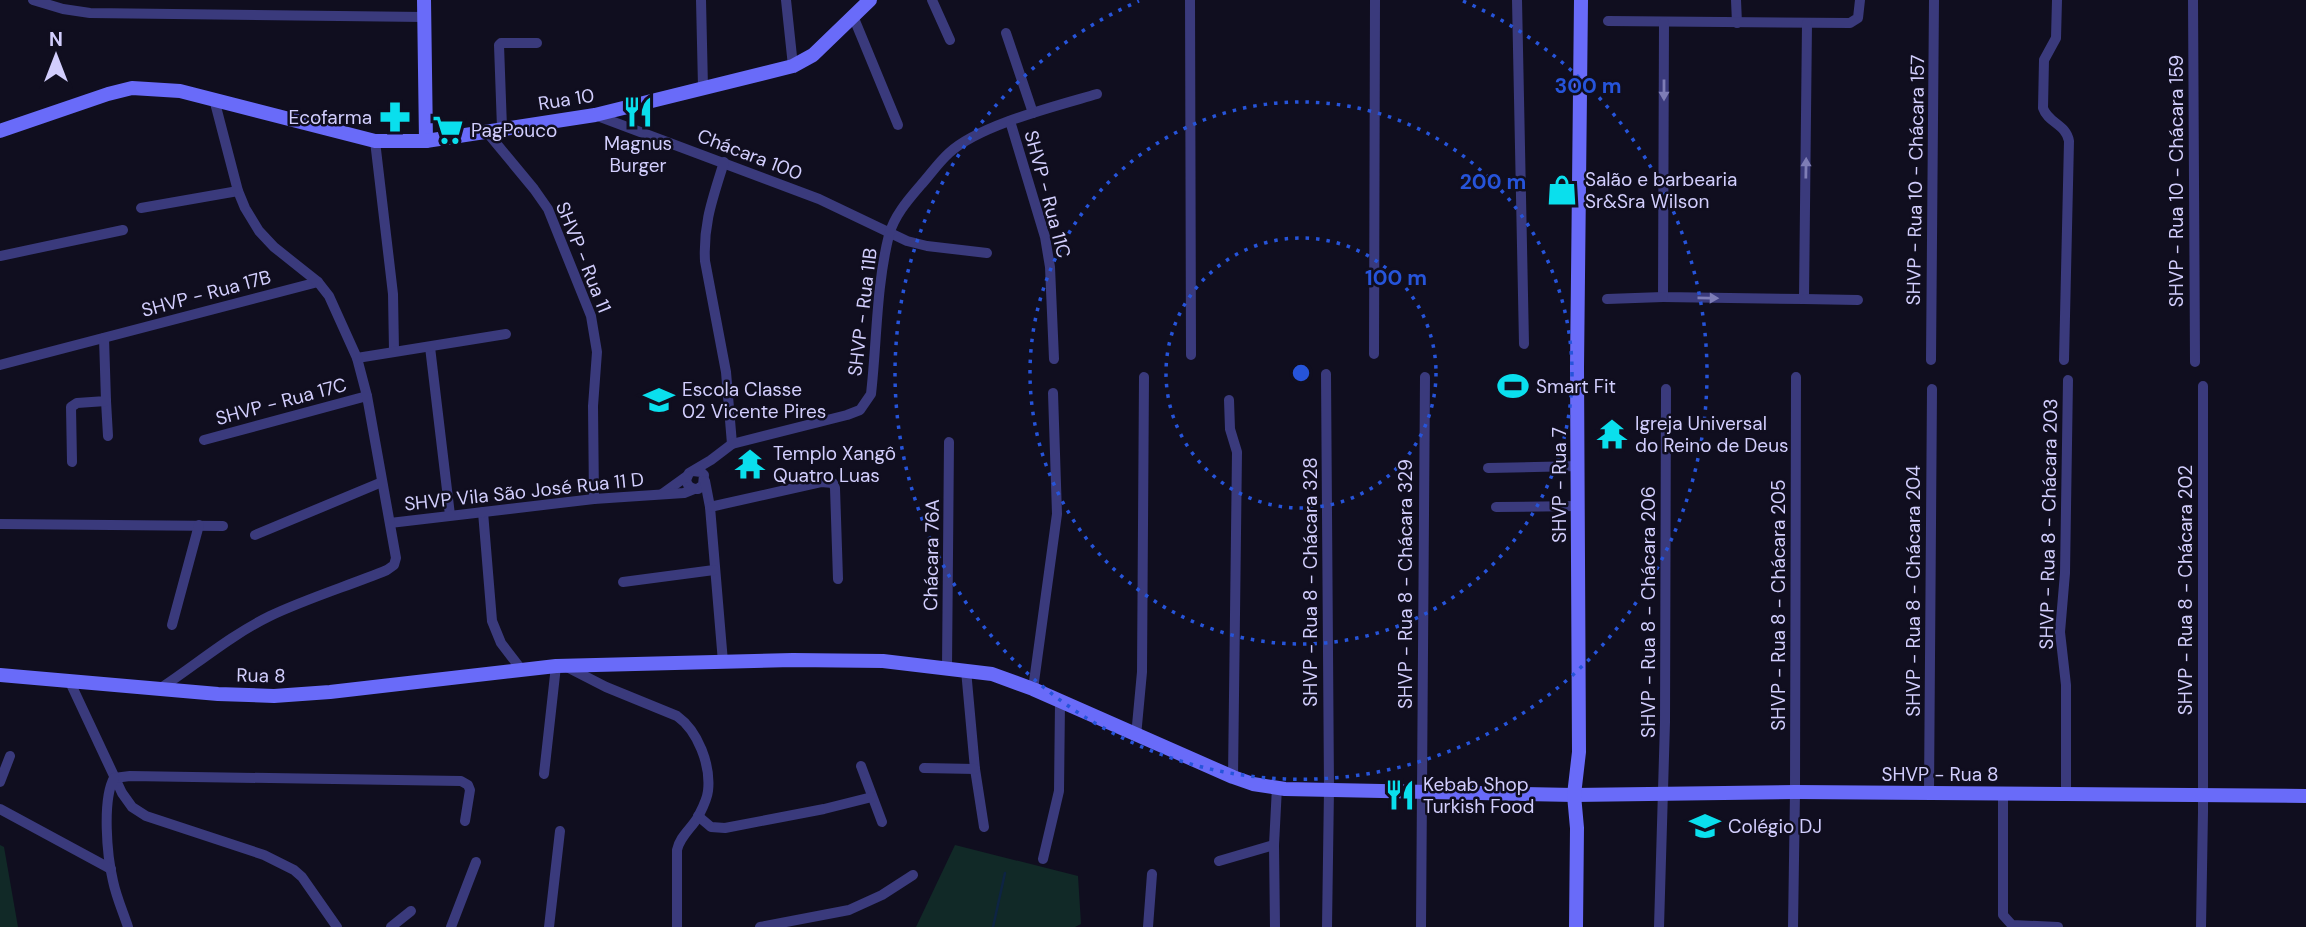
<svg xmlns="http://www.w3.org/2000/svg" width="2306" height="927" font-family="'DM Sans',sans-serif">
	<rect width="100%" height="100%" fill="#100e1f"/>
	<g fill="#112927">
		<path d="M 0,845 L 4,847 L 18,927 L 0,927 Z"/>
		<path d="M 955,845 L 1078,876 L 1081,924 L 1075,927 L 916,927 Z"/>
	</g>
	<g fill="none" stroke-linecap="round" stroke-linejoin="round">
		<path stroke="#0e2443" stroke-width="2.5" d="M 993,927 L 1005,873"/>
		<g stroke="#3a3a7c" stroke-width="10">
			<path d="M 33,0 L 63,9 L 90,13 L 424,17"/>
			<path d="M 701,0 L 703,87"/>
			<path d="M 786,0 L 793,66"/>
			<path d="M 932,0 L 950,40"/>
			<path d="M 1190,0 L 1191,355"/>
			<path d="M 1517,0 L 1524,344"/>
			<path d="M 1736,0 L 1737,23"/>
			<path d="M 2057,0 L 2056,38 L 2044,60 L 2043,108 C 2048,123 2066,124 2069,141 L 2064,360"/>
			<path d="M 2193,0 L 2195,362"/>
			<path d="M 853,16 L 898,125"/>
			<path d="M 1608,21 L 1850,23 L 1858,18 L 1860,0"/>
			<path d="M 1664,22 L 1663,297 L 1804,299 L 1807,23"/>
			<path d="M 1006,33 L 1033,113"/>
			<path d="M 595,115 L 819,199 L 907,241 L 927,246 L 987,253"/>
			<path d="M 1010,121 L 1045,237 L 1050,267 L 1054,359"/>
			<path d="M 502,128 L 499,45 L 501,43 L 537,43"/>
			<path d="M 486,131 L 534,189 L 548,209 L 591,316 L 597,352 L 593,406 L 594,499"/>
			<path d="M 375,141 L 393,294 L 394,351"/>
			<path d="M 724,162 C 713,198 703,223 705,261 L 726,372 L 732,444"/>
			<path d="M 141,208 L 238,191"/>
			<path d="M 0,256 L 123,230"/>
			<path d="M 1607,299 L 1663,297"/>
			<path d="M 1804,299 L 1858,300"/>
			<path d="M 430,347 L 450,515"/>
			<path d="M 1374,354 L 1375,0"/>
			<path d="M 357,358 L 506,334"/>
			<path d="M 1931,360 L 1934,0"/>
			<path d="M 0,365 L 318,282"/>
			<path d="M 1326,374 L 1329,789 L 1327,927"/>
			<path d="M 1229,400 L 1230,429 L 1237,452 L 1233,777"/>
			<path d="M 106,401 L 108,436"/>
			<path d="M 204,440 L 367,396"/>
			<path d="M 72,462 L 71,407 L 77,403 L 106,401 L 104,338"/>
			<path d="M 1488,468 L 1578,466"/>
			<path d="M 693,471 L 701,472 L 704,475 L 703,485 L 698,489 C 691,489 688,487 686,480 L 689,473 L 711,460 L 732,444 L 847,415 L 860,410 L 871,394 C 877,342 876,287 889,235 C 894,216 908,200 920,186 C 930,175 938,163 949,153 C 979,125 1056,106 1097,94"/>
			<path d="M 705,481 L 710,507 L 723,662"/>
			<path d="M 662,494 L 687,476"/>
			<path d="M 710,507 L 821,482 L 833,483 L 835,488 L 838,579"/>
			<path d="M 1496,507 L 1578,506"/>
			<path d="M 483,512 L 492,621 L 501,643 L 521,669"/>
			<path d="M 390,523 L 594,499 L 684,493 L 694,489"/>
			<path d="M 0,524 L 223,526"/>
			<path d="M 255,535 L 382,482"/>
			<path d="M 623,582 L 714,570"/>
			<path d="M 172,625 L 199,525"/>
			<path d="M 567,667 L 606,687 L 677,716 C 698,731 711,765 708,791 C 707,800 702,809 698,817 C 691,829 680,836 677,850 L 677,927"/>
			<path d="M 947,668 L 949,442"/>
			<path d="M 966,670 L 975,769 L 984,827"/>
			<path d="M 69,680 L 122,793 L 132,807 L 146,816 L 264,855 L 294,870 L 302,877 L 337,927"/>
			<path d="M 161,688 C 197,664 231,635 270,616 C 308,598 348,586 387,570 L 394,565 L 396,558 L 367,396 L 357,358 L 329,296 L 318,282 L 274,247 L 259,231 L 245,208 L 238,191 L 214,99"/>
			<path d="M 1033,689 L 1057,514 L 1053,393"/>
			<path d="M 1136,736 L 1142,672 L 1144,377"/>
			<path d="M 861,766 L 882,822"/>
			<path d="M 924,768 L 975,769"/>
			<path d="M 544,774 L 556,666"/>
			<path d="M 114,778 L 130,776 L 461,781 L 468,785 L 470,790 L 465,821"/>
			<path d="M 114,778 C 102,800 107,856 113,881 C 116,896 123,912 128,927"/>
			<path d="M 0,782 L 10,756"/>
			<path d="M 1929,793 L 1932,389"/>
			<path d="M 2003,793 L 2003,915 L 2012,925 L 2058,927"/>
			<path d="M 2066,793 L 2066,685 L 2060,632 L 2065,573 L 2068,380"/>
			<path d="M 0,809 L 111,869"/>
			<path d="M 698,816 L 711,827 L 725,828 L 824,809 L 872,797"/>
			<path d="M 1043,859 L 1059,791 L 1060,703"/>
			<path d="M 1219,861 L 1274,845"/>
			<path d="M 391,927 L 411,911"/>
			<path d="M 451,927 L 476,862"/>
			<path d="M 549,927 L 560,831"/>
			<path d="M 760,927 L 849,910 L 882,895 L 913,875"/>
			<path d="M 1148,927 L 1152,874"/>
			<path d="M 1275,927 L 1274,845 L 1277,787"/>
			<path d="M 1421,927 L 1425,377"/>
			<path d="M 1659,927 L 1665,722 L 1666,389"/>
			<path d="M 1793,927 L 1795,792 L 1796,377"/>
			<path d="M 2201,927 L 2203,812 L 2203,386"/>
		</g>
		<g stroke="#696bf9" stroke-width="14">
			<path d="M 424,0 L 426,141"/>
			<path d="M 0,131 L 108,94 L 132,88 L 180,91 L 375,141 L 426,141 L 595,115 L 793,66 L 813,55 L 870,0"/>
			<path d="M 0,675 L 218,694 L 274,696 L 330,692 L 556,666 L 793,660 L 883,661 L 992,674 L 1033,689 L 1233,777 L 1253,784 L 1285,789 L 1574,795 L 1795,792 L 2306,796"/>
			<path d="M 1576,927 L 1577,828 L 1574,795 L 1579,752 L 1577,368 L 1581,0"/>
		</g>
	</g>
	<defs><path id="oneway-solid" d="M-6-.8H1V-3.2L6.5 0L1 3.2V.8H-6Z" transform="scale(1.75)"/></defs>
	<g fill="#7e7db6">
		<use href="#oneway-solid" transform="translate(1664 90) rotate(90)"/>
		<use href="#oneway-solid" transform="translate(1806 168) rotate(-89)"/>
		<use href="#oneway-solid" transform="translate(1708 298) rotate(1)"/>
	</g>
	<g fill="none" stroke="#2654da" stroke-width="3.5" stroke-dasharray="3.5 7">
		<circle cx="1301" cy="373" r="135"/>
		<circle cx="1301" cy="373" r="271"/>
		<path d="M1463 1A406 406 0 1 1 1139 1"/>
	</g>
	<defs>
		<g id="restaurant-bare" transform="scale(2.415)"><path d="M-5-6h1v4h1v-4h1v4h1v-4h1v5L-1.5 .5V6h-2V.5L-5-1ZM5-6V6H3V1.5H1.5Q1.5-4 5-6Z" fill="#0adfed" stroke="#100e1f" stroke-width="2.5" paint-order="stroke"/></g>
		<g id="pharmacy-bare" transform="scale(2.415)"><path d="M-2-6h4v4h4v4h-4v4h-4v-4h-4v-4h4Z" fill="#0adfed" stroke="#100e1f" stroke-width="2.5" paint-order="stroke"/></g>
		<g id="supermarket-bare" transform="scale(2.415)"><path d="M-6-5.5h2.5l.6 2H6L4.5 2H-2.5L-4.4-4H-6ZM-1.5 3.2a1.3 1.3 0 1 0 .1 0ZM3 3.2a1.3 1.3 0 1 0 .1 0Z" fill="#0adfed" stroke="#100e1f" stroke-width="2.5" paint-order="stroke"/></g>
		<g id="shop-bare" transform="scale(2.415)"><path d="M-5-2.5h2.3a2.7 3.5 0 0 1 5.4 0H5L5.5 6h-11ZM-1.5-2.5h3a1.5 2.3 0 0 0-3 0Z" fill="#0adfed" stroke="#100e1f" stroke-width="2.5" paint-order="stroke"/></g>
		<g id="stadium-bare" transform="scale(2.415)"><path d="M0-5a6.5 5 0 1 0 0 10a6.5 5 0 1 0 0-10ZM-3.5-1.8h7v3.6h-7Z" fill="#0adfed" stroke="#100e1f" stroke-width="2.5" paint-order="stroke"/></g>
		<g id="school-bare" transform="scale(2.415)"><path d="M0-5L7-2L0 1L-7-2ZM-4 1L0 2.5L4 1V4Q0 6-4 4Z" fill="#0adfed" stroke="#100e1f" stroke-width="2.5" paint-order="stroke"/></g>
		<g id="temple-bare" transform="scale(2.415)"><path d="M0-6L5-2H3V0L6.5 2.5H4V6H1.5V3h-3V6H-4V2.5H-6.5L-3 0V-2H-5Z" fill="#0adfed" stroke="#100e1f" stroke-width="2.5" paint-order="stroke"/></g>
	</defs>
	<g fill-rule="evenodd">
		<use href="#restaurant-bare" x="638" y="112"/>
		<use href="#pharmacy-bare" x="395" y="117"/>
		<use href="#supermarket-bare" x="448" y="130"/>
		<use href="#shop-bare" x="1562" y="190"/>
		<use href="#stadium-bare" x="1513" y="386"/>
		<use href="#school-bare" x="659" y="400"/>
		<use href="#temple-bare" x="1612" y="434"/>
		<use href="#temple-bare" x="750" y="464"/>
		<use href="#restaurant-bare" x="1400" y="795"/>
		<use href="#school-bare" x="1705" y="826"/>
	</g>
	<g text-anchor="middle" stroke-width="5" stroke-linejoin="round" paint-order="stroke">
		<g font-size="19" fill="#d2cefd" stroke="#100e1f">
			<text transform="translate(566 99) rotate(-9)" y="7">Rua 10</text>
			<text transform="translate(750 154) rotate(21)" y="7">Chácara 100</text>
			<text transform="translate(1915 180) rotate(-89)" y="7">SHVP - Rua 10 - Chácara 157</text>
			<text transform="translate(2176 181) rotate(-90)" y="7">SHVP - Rua 10 - Chácara 159</text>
			<text transform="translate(1048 194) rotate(75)" y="7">SHVP - Rua 11C</text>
			<text transform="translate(584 257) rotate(68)" y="7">SHVP - Rua 11</text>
			<text transform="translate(206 293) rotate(-15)" y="7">SHVP - Rua 17B</text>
			<text transform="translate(862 312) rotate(-83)" y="7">SHVP - Rua 11B</text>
			<text transform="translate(281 401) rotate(-15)" y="7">SHVP - Rua 17C</text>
			<text transform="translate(1559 485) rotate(-90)" y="7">SHVP - Rua 7</text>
			<text transform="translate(524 491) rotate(-6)" y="7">SHVP Vila São José Rua 11 D</text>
			<text transform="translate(2048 524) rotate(-89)" y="7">SHVP - Rua 8 - Chácara 203</text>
			<text transform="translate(931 555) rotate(-89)" y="7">Chácara 76A</text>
			<text transform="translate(1310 582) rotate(-90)" y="7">SHVP - Rua 8 - Chácara 328</text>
			<text transform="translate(1405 584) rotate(-90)" y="7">SHVP - Rua 8 - Chácara 329</text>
			<text transform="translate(2185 590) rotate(-90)" y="7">SHVP - Rua 8 - Chácara 202</text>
			<text transform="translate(1913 591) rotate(-90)" y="7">SHVP - Rua 8 - Chácara 204</text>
			<text transform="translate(1778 605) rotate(-90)" y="7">SHVP - Rua 8 - Chácara 205</text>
			<text transform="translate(1648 612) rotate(-90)" y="7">SHVP - Rua 8 - Chácara 206</text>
			<text transform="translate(261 675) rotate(1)" y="7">Rua 8</text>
			<text x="1940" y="781">SHVP - Rua 8</text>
		</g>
		<g font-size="19" fill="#d2cefd" stroke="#100e1f" text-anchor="start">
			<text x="372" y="124" text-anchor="end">Ecofarma</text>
			<text x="471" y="137">PagPouco</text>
			<text x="638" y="150" text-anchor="middle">Magnus<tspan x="638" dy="22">Burger</tspan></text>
			<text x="1585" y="186">Salão e barbearia<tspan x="1585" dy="22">Sr&amp;Sra Wilson</tspan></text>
			<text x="1536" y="393">Smart Fit</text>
			<text x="682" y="396">Escola Classe<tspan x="682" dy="22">02 Vicente Pires</tspan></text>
			<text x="1635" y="430">Igreja Universal<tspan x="1635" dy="22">do Reino de Deus</tspan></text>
			<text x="773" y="460">Templo Xangô<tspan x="773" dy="22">Quatro Luas</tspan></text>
			<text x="1423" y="791">Kebab Shop<tspan x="1423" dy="22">Turkish Food</tspan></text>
			<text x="1728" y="833">Colégio DJ</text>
		</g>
	</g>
	<circle cx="1301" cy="373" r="10" fill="#2654da" stroke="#100e1f" stroke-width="3.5"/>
	<g font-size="21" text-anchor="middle" font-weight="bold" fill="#2654da" stroke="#100e1f" stroke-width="5" stroke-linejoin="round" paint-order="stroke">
		<text x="1588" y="93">300 m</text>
		<text x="1493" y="189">200 m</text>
		<text x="1396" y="285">100 m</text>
	</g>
	<g transform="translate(56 56)" stroke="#100e1f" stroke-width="5" paint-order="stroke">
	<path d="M0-5L12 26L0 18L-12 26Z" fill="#d2cefd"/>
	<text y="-10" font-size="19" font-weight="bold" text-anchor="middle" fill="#d2cefd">N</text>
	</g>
</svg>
